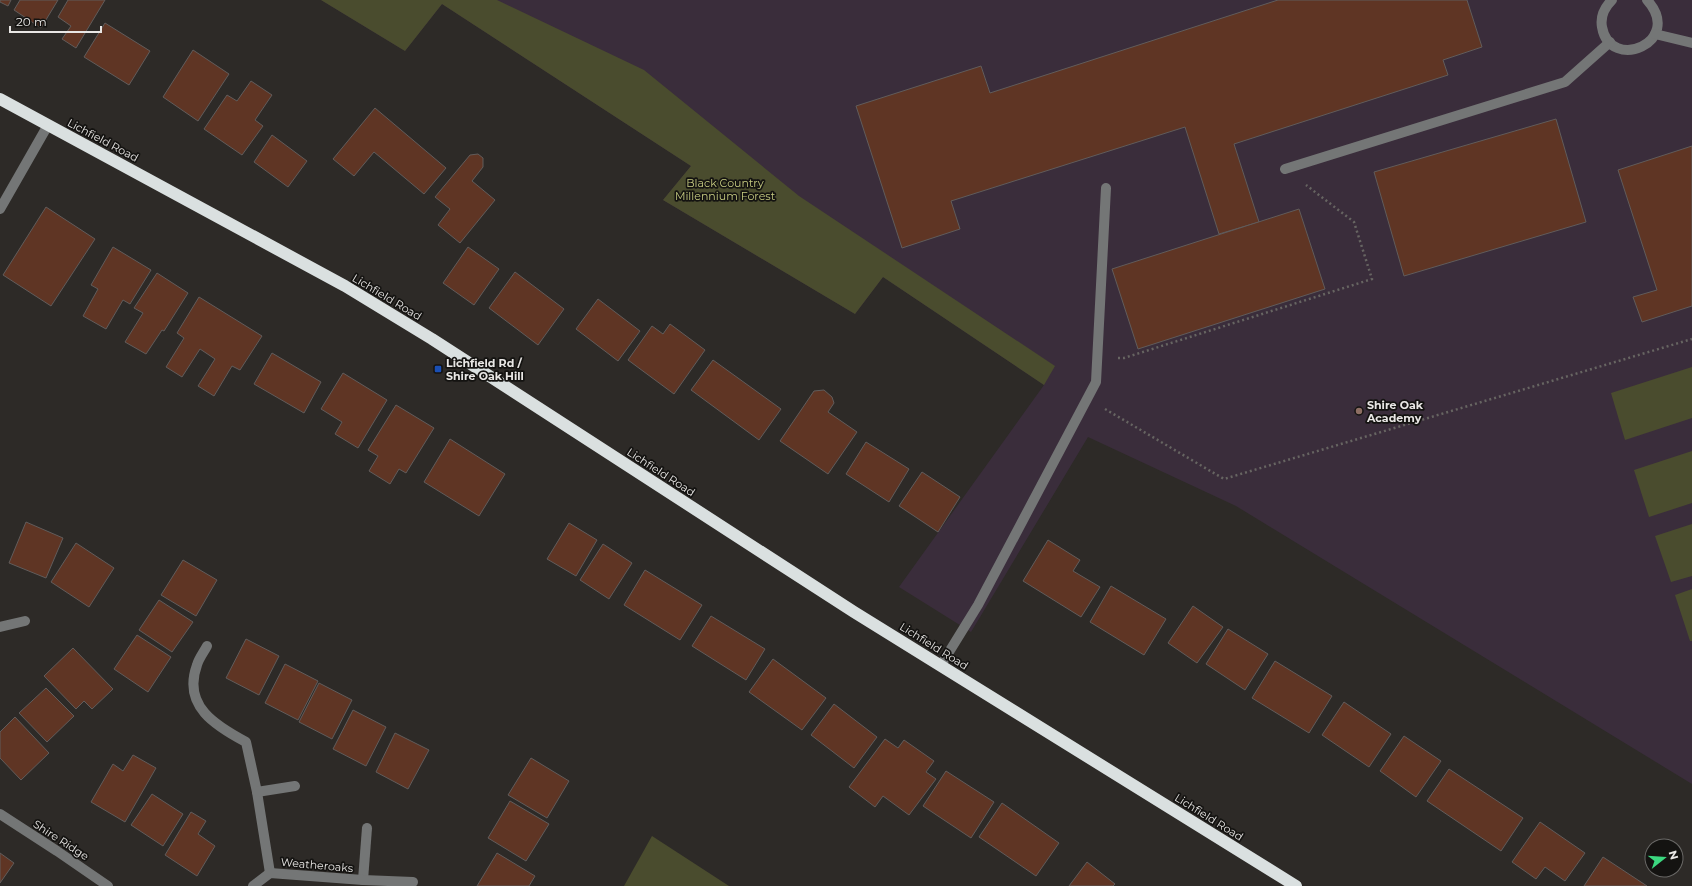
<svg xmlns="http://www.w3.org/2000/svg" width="1692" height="886" font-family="Montserrat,sans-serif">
	<rect width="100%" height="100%" fill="#2d2a27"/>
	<path fill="#3a2d3b" d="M 321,0 L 1692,0 L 1692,784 L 1236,506 L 1088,437 L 971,632 L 899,587 L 1044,385 L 883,277 L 855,314 L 663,200 L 691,166 L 442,4 L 405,51 Z"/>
	<g fill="#4a4c2e">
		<path d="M 321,0 L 497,0 L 644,70 L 799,196 L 1055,366 L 1044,385 L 883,277 L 855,314 L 663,200 L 691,166 L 442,4 L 405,51 Z"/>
		<path d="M 1692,367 L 1692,418 L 1625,440 L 1611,393 Z"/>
		<path d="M 1692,451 L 1692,503 L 1649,517 L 1634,470 Z"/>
		<path d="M 1692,524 L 1692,576 L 1671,582 L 1655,536 Z"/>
		<path d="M 1692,589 L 1692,641 L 1690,641 L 1675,595 Z"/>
		<path d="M 652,836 L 729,886 L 624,886 Z"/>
	</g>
	<g fill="#5f3524" stroke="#615c5b">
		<path d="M 0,0 L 11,0 L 8,6 L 0,2 Z"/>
		<path d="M 20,0 L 58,0 L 41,28 L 14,10 Z"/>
		<path d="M 68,0 L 105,0 L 76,48 L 62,39 L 71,26 L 58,17 Z"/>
		<path d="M 1278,0 L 1467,0 L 1482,47 L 1443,60 L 1448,75 L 1234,144 L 1259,222 L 1219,234 L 1185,127 L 951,201 L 960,229 L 902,248 L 856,106 L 981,66 L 990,93 Z"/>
		<path d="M 105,23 L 150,51 L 129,85 L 84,57 Z"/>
		<path d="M 193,50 L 229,74 L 198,121 L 163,97 Z"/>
		<path d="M 251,81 L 272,95 L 255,120 L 263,126 L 242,155 L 204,129 L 227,95 L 237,101 Z"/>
		<path d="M 375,108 L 446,168 L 424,194 L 374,152 L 354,176 L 333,159 Z"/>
		<path d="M 1556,119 L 1586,222 L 1404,276 L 1374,172 Z"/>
		<path d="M 272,135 L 307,161 L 288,187 L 254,162 Z"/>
		<path d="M 1692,146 L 1692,306 L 1642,322 L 1633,297 L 1657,290 L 1618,170 Z"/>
		<path d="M 478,154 L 483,158 L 483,167 L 472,181 L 495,200 L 460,243 L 438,225 L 450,209 L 435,197 L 470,155 Z"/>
		<path d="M 46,207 L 95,239 L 51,306 L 3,275 Z"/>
		<path d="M 1299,209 L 1325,289 L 1138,349 L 1112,269 Z"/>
		<path d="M 113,247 L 151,270 L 130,304 L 123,300 L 106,329 L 83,316 L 98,289 L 91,285 Z"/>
		<path d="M 468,247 L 499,269 L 474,305 L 443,283 Z"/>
		<path d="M 515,272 L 564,309 L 538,345 L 489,308 Z"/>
		<path d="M 157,273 L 188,293 L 164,331 L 162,330 L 146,354 L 125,342 L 143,313 L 134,308 Z"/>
		<path d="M 199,297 L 262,336 L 240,370 L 232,366 L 214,396 L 198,386 L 215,359 L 200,349 L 182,377 L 166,367 L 184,338 L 177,333 Z"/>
		<path d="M 598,299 L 640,331 L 618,361 L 576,329 Z"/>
		<path d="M 670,324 L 705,350 L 674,394 L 628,360 L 652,326 L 663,334 Z"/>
		<path d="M 272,353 L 321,382 L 304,413 L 254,384 Z"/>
		<path d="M 713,360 L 781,409 L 759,440 L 691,390 Z"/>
		<path d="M 343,373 L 387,400 L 358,448 L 335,434 L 342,422 L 321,409 Z"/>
		<path d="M 824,390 L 832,397 L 834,403 L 828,412 L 857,432 L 828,474 L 780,441 L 814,391 Z"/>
		<path d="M 396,405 L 434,428 L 406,473 L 399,469 L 390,484 L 369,471 L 378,456 L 368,450 Z"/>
		<path d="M 450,439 L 505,474 L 479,516 L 424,482 Z"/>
		<path d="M 866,442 L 909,469 L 889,502 L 846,474 Z"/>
		<path d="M 922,472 L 960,497 L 938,532 L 899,506 Z"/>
		<path d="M 26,522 L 63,538 L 46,578 L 9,563 Z"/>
		<path d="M 569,523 L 597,540 L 576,576 L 547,559 Z"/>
		<path d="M 1048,540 L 1080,560 L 1073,571 L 1100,587 L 1081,617 L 1023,581 Z"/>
		<path d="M 76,543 L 114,568 L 89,607 L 51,582 Z"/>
		<path d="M 603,544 L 632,563 L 609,599 L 580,580 Z"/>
		<path d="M 183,560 L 217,580 L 196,616 L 161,595 Z"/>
		<path d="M 645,570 L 702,605 L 680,640 L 624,605 Z"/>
		<path d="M 1111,586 L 1166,619 L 1144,655 L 1090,622 Z"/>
		<path d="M 159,600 L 193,622 L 172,652 L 139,630 Z"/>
		<path d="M 1193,606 L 1223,627 L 1197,663 L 1168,643 Z"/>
		<path d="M 711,616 L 765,649 L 746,680 L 692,646 Z"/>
		<path d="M 1228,629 L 1268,654 L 1245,690 L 1206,664 Z"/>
		<path d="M 137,635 L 171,657 L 148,692 L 114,669 Z"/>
		<path d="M 246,639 L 279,656 L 259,695 L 226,678 Z"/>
		<path d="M 73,648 L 113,689 L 92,709 L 84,701 L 76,709 L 44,676 Z"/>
		<path d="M 773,659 L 826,698 L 802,730 L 749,692 Z"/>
		<path d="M 1275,661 L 1332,696 L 1309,733 L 1252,698 Z"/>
		<path d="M 285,664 L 318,681 L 298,720 L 265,703 Z"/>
		<path d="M 319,683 L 352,700 L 332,739 L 299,722 Z"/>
		<path d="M 46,688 L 74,716 L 47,742 L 19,713 Z"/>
		<path d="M 1344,702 L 1391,734 L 1369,767 L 1322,735 Z"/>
		<path d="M 834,704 L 877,737 L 854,768 L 811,735 Z"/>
		<path d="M 353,710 L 386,727 L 366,766 L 333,749 Z"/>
		<path d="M 15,717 L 49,753 L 21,780 L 0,758 L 0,732 Z"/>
		<path d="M 395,733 L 429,750 L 408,789 L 376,772 Z"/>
		<path d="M 1404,736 L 1441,761 L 1416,797 L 1380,771 Z"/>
		<path d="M 885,739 L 898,748 L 904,740 L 934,761 L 926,772 L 936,779 L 909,815 L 883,796 L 875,807 L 849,787 Z"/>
		<path d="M 133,755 L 156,768 L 125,822 L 91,802 L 113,764 L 123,771 Z"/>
		<path d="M 531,758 L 569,781 L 547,818 L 508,795 Z"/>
		<path d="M 1449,769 L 1523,818 L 1501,851 L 1427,801 Z"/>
		<path d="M 946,771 L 994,802 L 971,838 L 923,806 Z"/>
		<path d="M 152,794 L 183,814 L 163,846 L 131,825 Z"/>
		<path d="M 510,801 L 549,824 L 526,861 L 488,838 Z"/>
		<path d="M 1002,803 L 1059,843 L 1036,876 L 979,837 Z"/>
		<path d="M 191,812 L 206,821 L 198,834 L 215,846 L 197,876 L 165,855 Z"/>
		<path d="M 1540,822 L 1585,853 L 1565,881 L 1545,867 L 1536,879 L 1512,862 Z"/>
		<path d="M 0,853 L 14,863 L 0,883 Z"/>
		<path d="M 497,853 L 535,876 L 529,886 L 477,886 Z"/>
		<path d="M 1603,857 L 1647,886 L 1584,886 Z"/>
		<path d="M 1087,862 L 1115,884 L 1113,886 L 1069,886 Z"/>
	</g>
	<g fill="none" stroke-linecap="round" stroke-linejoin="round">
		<g stroke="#676562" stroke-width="2.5" stroke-dasharray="2 3" stroke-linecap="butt">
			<path d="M 1118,358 L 1124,358 L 1372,279 L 1354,222 L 1306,185"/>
			<path d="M 1105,409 L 1224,479 L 1692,339"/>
		</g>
		<g stroke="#747676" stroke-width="10">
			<path d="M 1612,0 C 1604,8 1600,16 1602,27 C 1610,73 1685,42 1647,0"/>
			<path d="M 1655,34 L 1692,43"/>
			<path d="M 1285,169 L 1565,82 L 1610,42"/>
			<path d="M 0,209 L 48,125"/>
			<path d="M 0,627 L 25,621"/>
			<path d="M 207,646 C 204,652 199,658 197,665 C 182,706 216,726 246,742 L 257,792 L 270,873"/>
			<path d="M 941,665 L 978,605 L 1096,382 L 1106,188"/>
			<path d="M 257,792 L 295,786"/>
			<path d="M 0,814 L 57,851 L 108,886"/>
			<path d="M 363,880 L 367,828"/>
			<path d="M 253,886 L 270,873 L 363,880 L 413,882"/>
		</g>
		<path stroke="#dae0e0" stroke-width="12" d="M 0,99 L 345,286 L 432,339 L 854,612 L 1296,886"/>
	</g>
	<rect fill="#1a4fb4" stroke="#141311" stroke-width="1.5" x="434" y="365" width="8" height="8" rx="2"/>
	<circle fill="#8d6e63" stroke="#141311" stroke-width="1.5" cx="1359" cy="411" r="4"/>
	<g text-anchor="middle" stroke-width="3.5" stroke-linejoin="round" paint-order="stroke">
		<g font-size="11" fill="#e9e7e5" stroke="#141311">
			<text transform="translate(103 140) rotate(28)" y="4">Lichfield Road</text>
			<text transform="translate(387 297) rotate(31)" y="4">Lichfield Road</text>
			<text transform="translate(661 472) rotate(33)" y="4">Lichfield Road</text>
			<text transform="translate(934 646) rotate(32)" y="4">Lichfield Road</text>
			<text transform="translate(1209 817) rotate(32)" y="4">Lichfield Road</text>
			<text transform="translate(61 840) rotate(33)" y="4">Shire Ridge</text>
			<text transform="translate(317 865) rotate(5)" y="4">Weatheroaks</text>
		</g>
		<g font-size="11" fill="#c6cb81" stroke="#141311">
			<text x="725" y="187">Black Country<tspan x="725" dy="13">Millennium Forest</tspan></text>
		</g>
		<g font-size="11" font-weight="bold" fill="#e9e7e5" stroke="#141311" text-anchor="start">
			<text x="446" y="367">Lichfield Rd /<tspan x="446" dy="13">Shire Oak Hill</tspan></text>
			<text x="1367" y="409">Shire Oak<tspan x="1367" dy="13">Academy</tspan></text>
		</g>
	</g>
	<g transform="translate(1664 858) rotate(73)"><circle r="19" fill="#141311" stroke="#696866"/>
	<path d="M0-3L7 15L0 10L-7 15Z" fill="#3bd77f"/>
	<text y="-6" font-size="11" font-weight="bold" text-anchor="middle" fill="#e9e7e5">N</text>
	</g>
	<path d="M10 26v6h91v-6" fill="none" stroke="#e9e7e5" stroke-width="2"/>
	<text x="16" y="26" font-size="12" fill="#e9e7e5" stroke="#141311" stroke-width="3" paint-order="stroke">20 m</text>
</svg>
